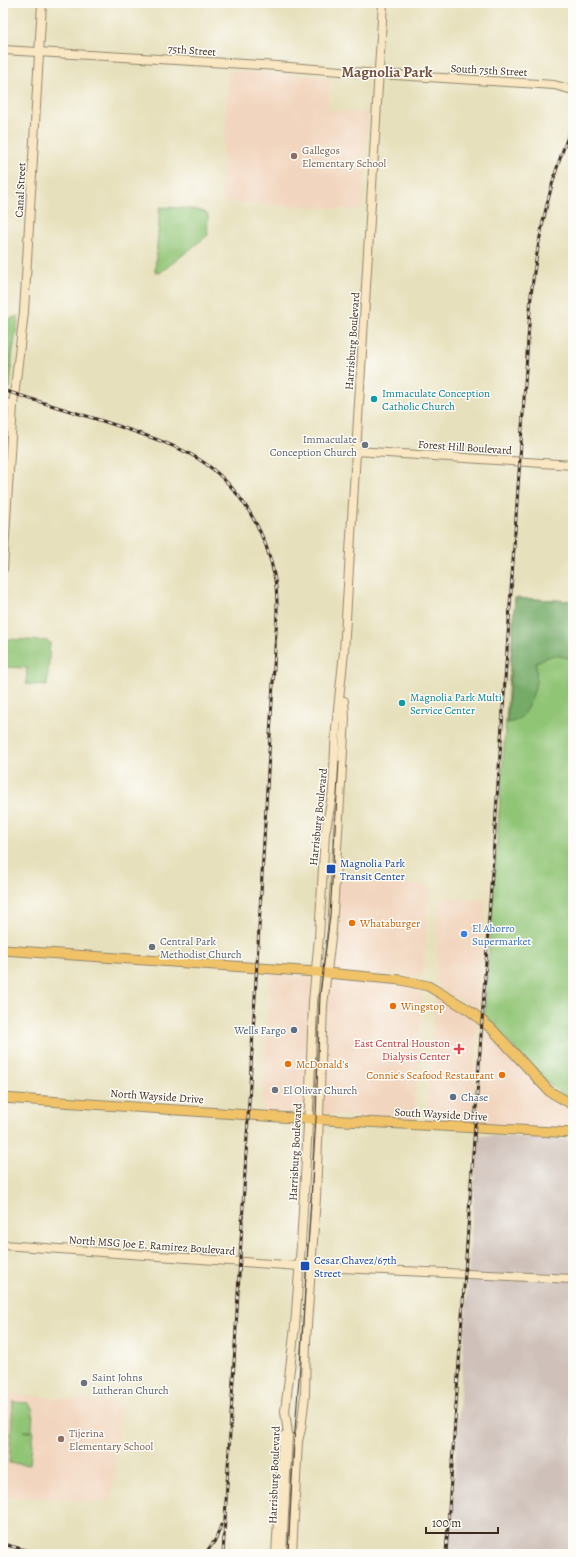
<svg xmlns="http://www.w3.org/2000/svg" width="576" height="1557" font-family="Alegreya,serif">
	<rect width="100%" height="100%" fill="#fdfcf7"/>
	<filter id="ink" filterUnits="userSpaceOnUse"><feTurbulence type="fractalNoise" baseFrequency=".025" numOctaves="2"/><feDisplacementMap in="SourceGraphic" scale="8" xChannelSelector="R" yChannelSelector="G"/><feConvolveMatrix kernelMatrix="1 2 1 2 8 2 1 2 1" color-interpolation-filters="sRGB"/></filter>
	<filter id="wash" filterUnits="userSpaceOnUse"><feTurbulence type="fractalNoise" baseFrequency=".012" numOctaves="4" result="noise"/><feDisplacementMap in="SourceGraphic" scale="16" xChannelSelector="R" yChannelSelector="G"/><feGaussianBlur stdDeviation="0.9" result="paint"/><feColorMatrix in="noise" values="0 0 0 0 0 0 0 0 0 0 0 0 0 0 0 0 0 1.4 0 .05"/><feComposite in="paint" operator="in"/></filter>
	<g filter="url(#wash)">
		<rect width="100%" height="100%" fill="#e7e0bc"/>
		<g fill="#f2d5be">
			<path d="M 232,71 L 330,77 L 328,110 L 368,113 L 362,210 L 224,202 L 221,198 L 228,74 Z"/>
			<path d="M 336,880 L 429,886 L 423,973 L 421,976 L 338,972 L 332,970 L 330,968 Z"/>
			<path d="M 439,898 L 485,900 L 477,1012 L 465,1002 L 443,991 L 438,986 L 436,978 Z"/>
			<path d="M 270,973 L 312,977 L 306,1110 L 301,1113 L 265,1111 L 262,1109 Z"/>
			<path d="M 330,979 L 387,983 L 408,987 L 422,992 L 414,1117 L 413,1120 L 323,1114 L 327,985 Z"/>
			<path d="M 435,996 L 463,1011 L 477,1021 L 472,1124 L 429,1121 L 427,1118 Z"/>
			<path d="M 484,1028 L 535,1083 L 550,1097 L 573,1112 L 573,1129 L 477,1124 Z"/>
			<path d="M 8,1394 L 120,1403 L 111,1502 L 3,1496 L 3,1474 Z"/>
		</g>
		<path fill="#cfc1ba" d="M 478,1135 L 573,1140 L 573,1554 L 449,1554 Z"/>
		<g fill="#91c576" stroke="#66784a">
			<path d="M 160,207 C 168,208 206,207 208,216 C 208,222 207,229 208,235 L 160,273 L 155,272 Z"/>
			<path d="M 19,316 L 12,356 L 10,388 L 3,386 L 3,321 Z"/>
			<path d="M 515,598 L 573,601 L 573,1102 C 539,1079 512,1046 484,1015 Z"/>
			<path d="M 6,639 L 48,641 L 50,643 L 47,686 L 26,684 L 27,668 L 3,667 Z"/>
			<path d="M 13,1402 L 29,1403 L 33,1410 L 32,1431 L 24,1431 L 33,1432 L 30,1465 L 9,1463 Z"/>
		</g>
		<path fill="#74aa67" stroke="#586a42" d="M 515,598 L 573,601 L 573,659 L 554,655 L 536,662 C 536,668 537,675 536,681 C 535,692 528,709 521,717 C 518,721 512,722 507,723 Z"/>
	</g>
	<g filter="url(#ink)">
		<g fill="none" stroke-linecap="round" stroke-linejoin="round">
			<g stroke="#91856d" stroke-width="10">
				<g id="secondary">
					<path d="M 3,50 L 277,66 L 379,74 L 539,84 L 554,85 L 573,90"/>
					<path d="M 3,402 L 13,405"/>
					<path d="M 356,451 L 573,465"/>
					<path d="M 3,569 L 13,405 L 24,312 L 42,3"/>
					<path d="M 3,1245 L 299,1266 L 573,1279"/>
					<path d="M 276,1554 L 283,1436"/>
					<path d="M 282,1554 L 288,1434 L 285,1411 L 295,1326 L 301,1245 L 310,1090 L 313,1002 L 319,937 L 325,834 L 333,791 L 336,728 L 344,652 L 383,3"/>
					<path d="M 292,1554 L 298,1441 L 301,1429 L 305,1395 L 306,1339 L 316,1198 L 323,1005 L 332,929 L 345,719 L 344,701"/>
				</g>
			</g>
			<g stroke="#91856d" stroke-width="11">
				<g id="primary">
					<path d="M 3,950 L 316,972 L 401,980 L 428,986 L 469,1010 L 492,1029 L 549,1091 L 573,1105"/>
					<path d="M 3,1098 L 308,1119 L 573,1133"/>
				</g>
			</g>
			<use href="#secondary" stroke="#f9e7c3" stroke-width="8"/>
			<use href="#primary" stroke="#f0c369" stroke-width="9"/>
			<path stroke="#3b2a1e" stroke-width="1" d="M 288,1554 L 294,1443 L 302,1339 L 316,1119 L 320,995 L 330,916 L 339,761"/>
			<g stroke="#3b2a1e" stroke-width="3">
				<g id="rail">
					<path d="M 3,390 C 42,403 82,414 121,427 C 147,436 173,444 197,458 C 239,484 267,532 275,580 C 279,603 276,626 275,649 L 223,1554"/>
					<path d="M 3,1544 L 41,1554"/>
					<path d="M 205,1554 L 216,1539 L 221,1525"/>
					<path d="M 446,1554 L 531,295 C 538,237 550,178 573,124"/>
				</g>
			</g>
			<use href="#rail" stroke="#fdfcf7" stroke-width="1.5" stroke-dasharray="4.5" stroke-linecap="butt"/>
		</g>
	</g>
	<g fill="#8d6e63" stroke="#fdfcf7" stroke-width="1.5">
		<circle cx="294" cy="156" r="4"/>
		<circle cx="61" cy="1439" r="4"/>
	</g>
	<g fill="#0f9aa8" stroke="#fdfcf7" stroke-width="1.5">
		<circle cx="374" cy="399" r="4"/>
		<circle cx="402" cy="703" r="4"/>
	</g>
	<g fill="#6b7280" stroke="#fdfcf7" stroke-width="1.5">
		<circle cx="365" cy="445" r="4"/>
		<circle cx="152" cy="947" r="4"/>
		<circle cx="275" cy="1090" r="4"/>
		<circle cx="84" cy="1383" r="4"/>
	</g>
	<g fill="#1a4fb4" stroke="#fdfcf7" stroke-width="1.5">
		<rect x="326" y="864" width="10" height="10" rx="2"/>
		<rect x="300" y="1261" width="10" height="10" rx="2"/>
	</g>
	<g fill="#e8710a" stroke="#fdfcf7" stroke-width="1.5">
		<circle cx="352" cy="923" r="4"/>
		<circle cx="393" cy="1006" r="4"/>
		<circle cx="288" cy="1064" r="4"/>
		<circle cx="502" cy="1075" r="4"/>
	</g>
	<circle fill="#3f7fe0" stroke="#fdfcf7" stroke-width="1.5" cx="464" cy="934" r="4"/>
	<g fill="#5c6f8a" stroke="#fdfcf7" stroke-width="1.5">
		<circle cx="294" cy="1030" r="4"/>
		<circle cx="453" cy="1097" r="4"/>
	</g>
	<path fill="#e0444e" stroke="#fdfcf7" stroke-width="1.5" d="M457 1043h4v4h4v4h-4v4h-4v-4h-4v-4h4z"/>
	<g text-anchor="middle" stroke-width="3" stroke-linejoin="round" paint-order="stroke">
		<g font-size="11" fill="#3b2a1e" stroke="#fdfcf7">
			<text transform="translate(192 50) rotate(4)" y="4">75th Street</text>
			<text transform="translate(489 70) rotate(3)" y="4">South 75th Street</text>
			<text transform="translate(20 190) rotate(-87)" y="4">Canal Street</text>
			<text transform="translate(352 341) rotate(-86)" y="4">Harrisburg Boulevard</text>
			<text transform="translate(465 447) rotate(4)" y="4">Forest Hill Boulevard</text>
			<text transform="translate(318 817) rotate(-84)" y="4">Harrisburg Boulevard</text>
			<text transform="translate(157 1096) rotate(4)" y="4">North Wayside Drive</text>
			<text transform="translate(441 1114) rotate(3)" y="4">South Wayside Drive</text>
			<text transform="translate(295 1152) rotate(-87)" y="4">Harrisburg Boulevard</text>
			<text transform="translate(152 1245) rotate(4)" y="4">North MSG Joe E. Ramirez Boulevard</text>
			<text transform="translate(274 1475) rotate(-88)" y="4">Harrisburg Boulevard</text>
		</g>
		<g font-size="11" fill="#785e54" stroke="#fdfcf7" text-anchor="start">
			<text x="302" y="154">Gallegos<tspan x="302" dy="13">Elementary School</tspan></text>
			<text x="69" y="1437">Tijerina<tspan x="69" dy="13">Elementary School</tspan></text>
		</g>
		<g font-size="11" fill="#0d838f" stroke="#fdfcf7" text-anchor="start">
			<text x="382" y="397">Immaculate Conception<tspan x="382" dy="13">Catholic Church</tspan></text>
			<text x="410" y="701">Magnolia Park Multi<tspan x="410" dy="13">Service Center</tspan></text>
		</g>
		<g font-size="11" fill="#5b616d" stroke="#fdfcf7" text-anchor="start">
			<text x="357" y="443" text-anchor="end">Immaculate<tspan x="357" dy="13">Conception Church</tspan></text>
			<text x="160" y="945">Central Park<tspan x="160" dy="13">Methodist Church</tspan></text>
			<text x="283" y="1094">El Olivar Church</text>
			<text x="92" y="1381">Saint Johns<tspan x="92" dy="13">Lutheran Church</tspan></text>
		</g>
		<g font-size="11" fill="#164399" stroke="#fdfcf7" text-anchor="start">
			<text x="340" y="867">Magnolia Park<tspan x="340" dy="13">Transit Center</tspan></text>
			<text x="314" y="1264">Cesar Chavez/67th<tspan x="314" dy="13">Street</tspan></text>
		</g>
		<g font-size="11" fill="#c56008" stroke="#fdfcf7" text-anchor="start">
			<text x="360" y="927">Whataburger</text>
			<text x="401" y="1010">Wingstop</text>
			<text x="296" y="1068">McDonald's</text>
			<text x="494" y="1079" text-anchor="end">Connie's Seafood Restaurant</text>
		</g>
		<g font-size="11" fill="#366cbe" stroke="#fdfcf7" text-anchor="start">
			<text x="472" y="932">El Ahorro<tspan x="472" dy="13">Supermarket</tspan></text>
		</g>
		<g font-size="11" fill="#4e5e75" stroke="#fdfcf7" text-anchor="end">
			<text x="286" y="1034">Wells Fargo</text>
			<text x="461" y="1101" text-anchor="start">Chase</text>
		</g>
		<g font-size="11" fill="#be3a42" stroke="#fdfcf7" text-anchor="end">
			<text x="450" y="1047">East Central Houston<tspan x="450" dy="13">Dialysis Center</tspan></text>
		</g>
		<g font-size="15" font-weight="bold" fill="#765140" stroke="#fdfcf7">
			<text x="387" y="77">Magnolia Park</text>
		</g>
	</g>
	<rect width="576" height="1557" fill="none" stroke="#fdfcf7" stroke-width="16"/>
	<path d="M426 1527v6h72v-6" fill="none" stroke="#3b2a1e" stroke-width="2"/>
	<text x="432" y="1527" font-size="12" fill="#3b2a1e" stroke="#fdfcf7" stroke-width="3" paint-order="stroke">100 m</text>
</svg>
